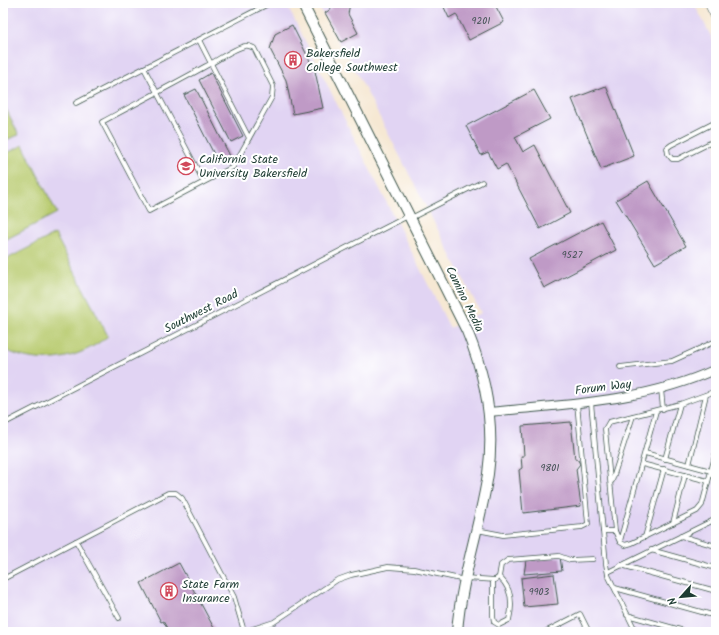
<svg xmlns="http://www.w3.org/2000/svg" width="719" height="635" font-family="Kalam,sans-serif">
	<rect width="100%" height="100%" fill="#fff"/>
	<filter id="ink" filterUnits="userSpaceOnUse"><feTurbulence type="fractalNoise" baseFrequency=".025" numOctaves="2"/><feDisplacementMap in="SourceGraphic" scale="8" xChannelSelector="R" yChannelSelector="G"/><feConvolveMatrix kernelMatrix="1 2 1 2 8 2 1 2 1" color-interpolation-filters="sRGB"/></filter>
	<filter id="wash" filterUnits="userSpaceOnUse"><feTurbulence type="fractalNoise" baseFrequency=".012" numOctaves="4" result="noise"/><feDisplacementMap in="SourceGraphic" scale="16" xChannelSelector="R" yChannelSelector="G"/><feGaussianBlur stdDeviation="0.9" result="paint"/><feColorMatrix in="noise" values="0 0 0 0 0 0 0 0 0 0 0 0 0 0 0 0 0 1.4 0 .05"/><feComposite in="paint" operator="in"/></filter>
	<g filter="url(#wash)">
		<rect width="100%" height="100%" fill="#f6e8d3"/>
		<path fill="#e1d4f3" d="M 3,3 L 286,3 L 450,328 L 481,313 L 346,52 L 341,47 L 317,3 L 694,3 L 716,46 L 716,632 L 3,632 Z"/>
		<g fill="#b7ca6d" stroke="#6b8450">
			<path d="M 3,103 L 19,135 L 3,141 Z"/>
			<path d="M 23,145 L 57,213 L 3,241 L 3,155 Z"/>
			<path d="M 55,234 L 108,336 C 77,361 39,367 3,349 L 3,261 Z"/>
		</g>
		<g id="blocks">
			<g fill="#bf9ac6">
				<path d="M 328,3 L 350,3 L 348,14 L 358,33 L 341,42 L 325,13 L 331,9 Z"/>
				<path d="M 442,3 L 494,3 L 504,22 L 469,40 L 456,14 L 449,18 Z"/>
				<path d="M 292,25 L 315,71 L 323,108 L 293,114 L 286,80 L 270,49 L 275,34 Z"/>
				<path d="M 211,73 L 243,136 L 231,142 L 199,80 Z"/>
				<path d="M 606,86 L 634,156 L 601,169 L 572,99 Z"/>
				<path d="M 196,89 L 230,156 L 218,162 L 184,95 Z"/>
				<path d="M 534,90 L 550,119 L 515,137 L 523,152 L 535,145 L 570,213 L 540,229 L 506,164 L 497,169 L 488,152 L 481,155 L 466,126 Z"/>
				<path d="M 648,181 L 686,246 L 655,264 L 616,200 Z"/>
				<path d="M 601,221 L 616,250 L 544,288 L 529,259 Z"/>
				<path d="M 571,422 L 575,459 L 578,460 L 580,464 L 576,469 L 581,506 L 523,513 L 519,470 L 522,468 L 521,456 L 524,456 L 522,426 Z"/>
				<path d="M 560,557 L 562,571 L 524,574 L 526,561 Z"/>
				<path d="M 179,563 L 215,630 L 211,632 L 159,632 L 167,628 L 163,621 L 161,622 L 141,583 Z"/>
				<path d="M 554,574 L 558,604 L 524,607 L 521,578 Z"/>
			</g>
		</g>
	</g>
	<g filter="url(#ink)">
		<use href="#blocks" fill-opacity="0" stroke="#3f574c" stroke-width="1"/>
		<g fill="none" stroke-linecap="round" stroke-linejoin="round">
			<g stroke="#3f574c" stroke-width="5.5">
				<g id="service">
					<path d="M 199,40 L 249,138"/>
					<path d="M 144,68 L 204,182 L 233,167 L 272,97 L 273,86 L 254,48 C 251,47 248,45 245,46 C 234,48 217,61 206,66 C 172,85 137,103 102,122 L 149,211 L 204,182"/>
					<path d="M 76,103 L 270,3"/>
					<path d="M 716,122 L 671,145 L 667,148 L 668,154 L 672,159 L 678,159 L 716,140"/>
					<path d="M 411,218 L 482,182"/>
					<path d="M 620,367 L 672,361 L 716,341"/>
					<path d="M 661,389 L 663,409"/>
					<path d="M 591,402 L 606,564 L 608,575 L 636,632"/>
					<path d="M 3,424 L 408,216"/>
					<path d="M 645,453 L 711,471"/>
					<path d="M 665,459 L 680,404"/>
					<path d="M 642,464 L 708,481"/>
					<path d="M 689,465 L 706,395"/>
					<path d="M 612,481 L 633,416"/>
					<path d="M 673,523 L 685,475"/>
					<path d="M 477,530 L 503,535 L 582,527 L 588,524 L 577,403"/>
					<path d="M 603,531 L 615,531 L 620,542 L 625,545 L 632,543 L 697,511 L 702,505 L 716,452"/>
					<path d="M 615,531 L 605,429 L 609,422 L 680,404 L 716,391"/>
					<path d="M 681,536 L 716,546"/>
					<path d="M 645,537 L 664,469"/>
					<path d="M 76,541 L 119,618"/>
					<path d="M 620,541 L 656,411"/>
					<path d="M 651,550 L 716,568"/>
					<path d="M 621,565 L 716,591"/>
					<path d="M 608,572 L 716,519"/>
					<path d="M 466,578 L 495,580 L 499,577 L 501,565 L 508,560 L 559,556 L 570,560 L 593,559"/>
					<path d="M 3,579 L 168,493 L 176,493 L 182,498 L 190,513 L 234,597 L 244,631 L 241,632"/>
					<path d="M 493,581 L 493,616 L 494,622 L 499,625 L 509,620 C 513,604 512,588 499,577"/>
					<path d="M 615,588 L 716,616"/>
					<path d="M 627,615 L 688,632"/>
					<path d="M 243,632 L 274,622 L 337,580 L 351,575 L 388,567 L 414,569 L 465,580"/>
					<path d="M 545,632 L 580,614 L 589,632"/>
				</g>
			</g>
			<g stroke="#3f574c" stroke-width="10">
				<path id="minor" d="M 489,412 C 566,404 645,402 716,369"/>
			</g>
			<g stroke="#3f574c" stroke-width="12">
				<path id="tertiary" d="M 302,3 L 467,331 C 486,377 495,424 488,474 C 480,527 461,578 457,632"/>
			</g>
			<g stroke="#3f574c" stroke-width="12">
				<path id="secondary" d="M 710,3 L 716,15"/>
			</g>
			<use href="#service" stroke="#fff" stroke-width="4"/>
			<use href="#minor" stroke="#fff" stroke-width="8"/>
			<use href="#tertiary" stroke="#fff" stroke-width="10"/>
			<use href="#secondary" stroke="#fff" stroke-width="11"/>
		</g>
	</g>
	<defs>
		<g id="building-ring" transform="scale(0.9)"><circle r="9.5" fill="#fff" stroke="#d1495b" stroke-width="1.5"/><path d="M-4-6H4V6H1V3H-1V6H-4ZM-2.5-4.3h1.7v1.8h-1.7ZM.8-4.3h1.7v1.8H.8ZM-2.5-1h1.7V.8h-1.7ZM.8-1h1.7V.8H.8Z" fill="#d1495b"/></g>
		<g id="university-ring" transform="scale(0.9)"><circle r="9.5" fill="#fff" stroke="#d1495b" stroke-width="1.5"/><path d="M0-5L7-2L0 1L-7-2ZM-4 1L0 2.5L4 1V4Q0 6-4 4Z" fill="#d1495b"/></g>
	</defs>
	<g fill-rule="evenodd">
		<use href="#building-ring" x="293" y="60"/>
		<use href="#university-ring" x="186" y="166"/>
		<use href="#building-ring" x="169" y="591"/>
	</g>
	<g text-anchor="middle" stroke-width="4" stroke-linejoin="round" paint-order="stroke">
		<g font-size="10" fill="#475458">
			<text x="481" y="24">9201</text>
			<text x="572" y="258">9527</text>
			<text x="550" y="471">9801</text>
			<text x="539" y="595">9903</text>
		</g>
		<g font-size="12" fill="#1f3d34" stroke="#fff" text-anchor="start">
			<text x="306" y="57">Bakersfield<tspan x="306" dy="14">College Southwest</tspan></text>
			<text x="199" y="163">California State<tspan x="199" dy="14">University Bakersfield</tspan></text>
			<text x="182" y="588">State Farm<tspan x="182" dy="14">Insurance</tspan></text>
		</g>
		<g font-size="12" fill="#1f3d34" stroke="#fff">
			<text transform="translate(465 299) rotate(64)" y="4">Camino Media</text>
			<text transform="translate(201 311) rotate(-27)" y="4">Southwest Road</text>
			<text transform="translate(603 387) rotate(-7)" y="4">Forum Way</text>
		</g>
	</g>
	<rect width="719" height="635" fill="none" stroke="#fff" stroke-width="16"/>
	<g transform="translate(681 597) rotate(243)" stroke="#ffffff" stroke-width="3" paint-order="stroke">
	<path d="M0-3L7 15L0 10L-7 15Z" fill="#1f3d34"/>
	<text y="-6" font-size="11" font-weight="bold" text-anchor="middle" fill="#1f3d34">N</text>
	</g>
</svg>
